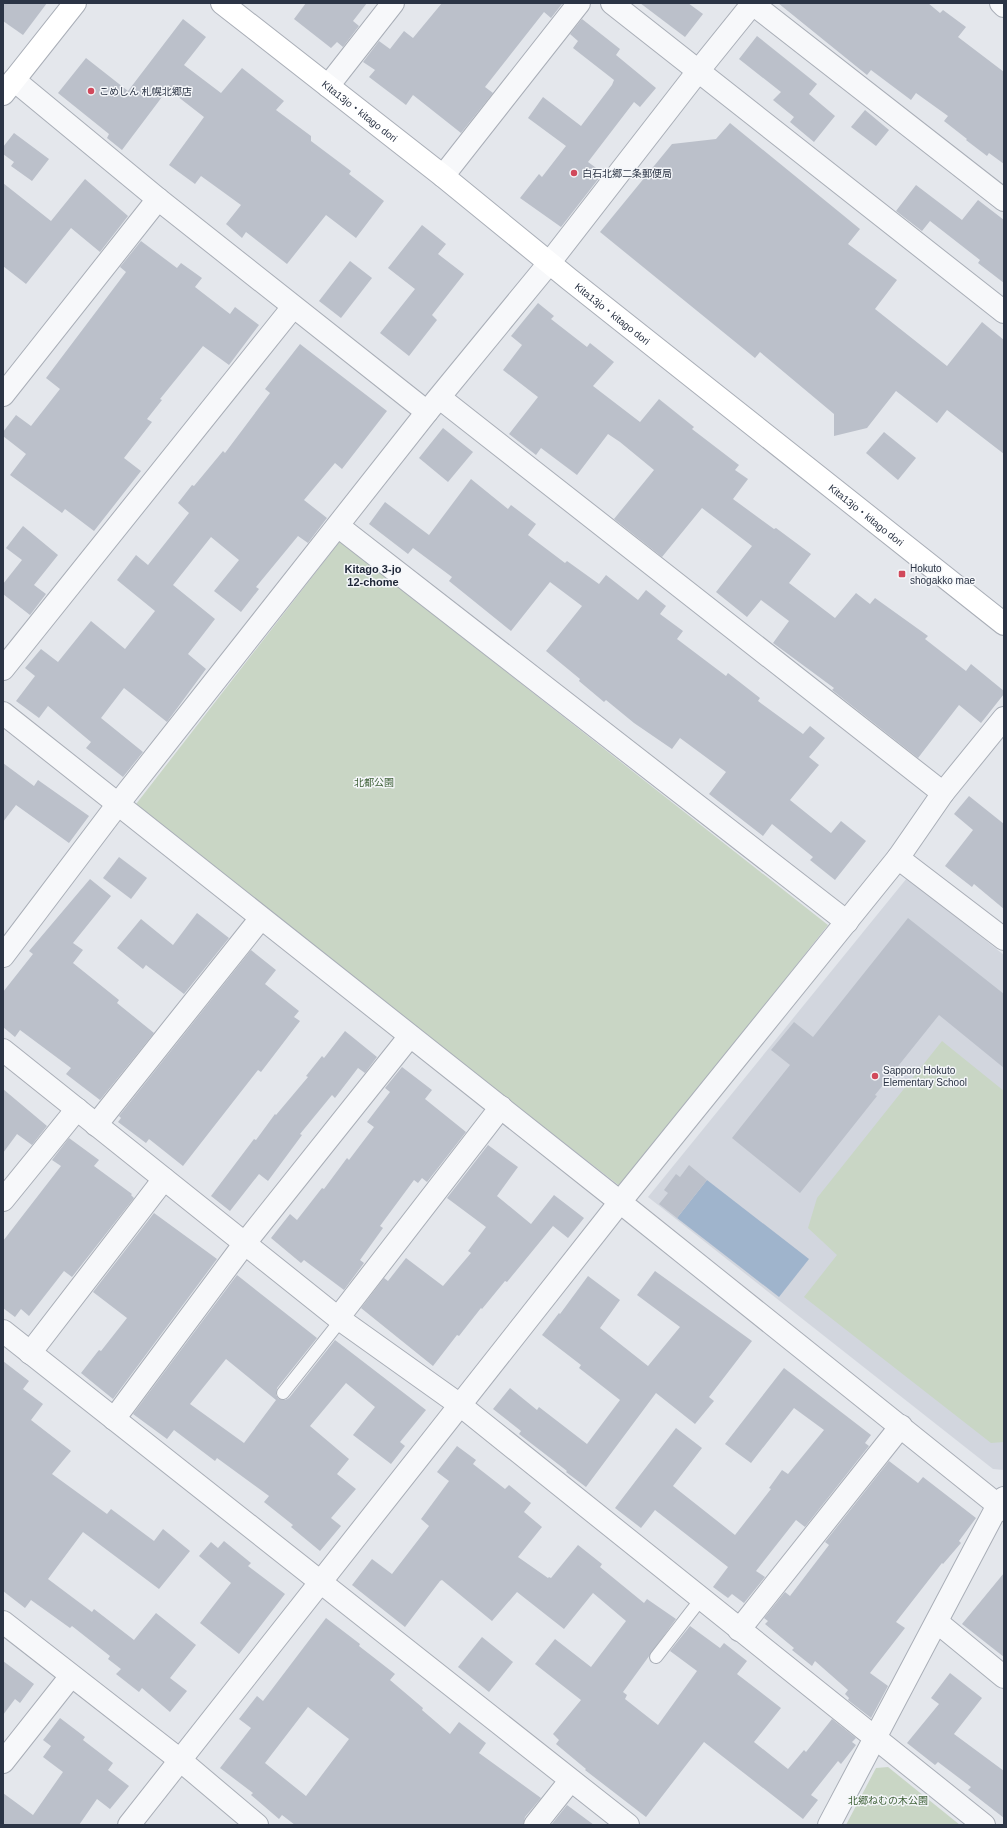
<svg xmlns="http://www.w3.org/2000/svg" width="1007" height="1828" font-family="Helvetica,'Noto Sans JP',sans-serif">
	<rect width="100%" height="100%" fill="#e4e7ec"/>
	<path fill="#d2d6de" d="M 907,878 L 1004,955 L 1004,1470 L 993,1469 L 648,1197 Z"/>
	<g fill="#c9d6c5">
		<path d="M 340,541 L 828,925 L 621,1187 L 133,808 Z"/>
		<path d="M 942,1041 L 1004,1091 L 1004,1442 L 991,1443 L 804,1297 L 837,1255 L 808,1228 L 817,1198 Z"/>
		<path d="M 888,1767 L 960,1825 L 846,1825 L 876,1768 Z"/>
	</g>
	<path fill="#9fb4cc" d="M 707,1180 L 809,1259 L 779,1297 L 677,1218 Z"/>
	<g fill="#bbc0ca" fill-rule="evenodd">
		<path d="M 3,3 L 47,3 L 23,35 L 3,21 Z"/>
		<path d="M 306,3 L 367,3 L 353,21 L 359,26 L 343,47 L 337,42 L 331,48 L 294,19 Z"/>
		<path d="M 442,3 L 562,4 L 551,18 L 544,12 L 485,87 L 493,93 L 461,133 L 413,95 L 406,105 L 369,77 L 375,70 L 363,62 L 379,41 L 390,49 L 404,31 L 413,38 Z"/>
		<path d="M 640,3 L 688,3 L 703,14 L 685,37 Z"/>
		<path d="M 778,3 L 928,3 L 940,13 L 943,10 L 966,27 L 958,37 L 1004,72 L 1004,164 L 989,153 L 987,156 L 966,140 L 967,139 L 944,121 L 948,116 L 916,93 L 911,100 L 871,70 L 867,75 Z"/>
		<path d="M 183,19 L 206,37 L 184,65 L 221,93 L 242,68 L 284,101 L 276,110 L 311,136 L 311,141 L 351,171 L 349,174 L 384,201 L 356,238 L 326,215 L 287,264 L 246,232 L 242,238 L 226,224 L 241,205 L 201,176 L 195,184 L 169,165 L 204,117 L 168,89 L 122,150 L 107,138 L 109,134 L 58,93 L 86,58 L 128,91 Z"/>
		<path d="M 582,19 L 620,49 L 616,55 L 656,88 L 640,107 L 634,102 L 588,162 L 603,173 L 561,227 L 520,198 L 539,174 L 542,177 L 566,146 L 528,118 L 543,97 L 581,126 L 612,85 L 614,80 L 573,48 L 578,41 L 570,34 Z"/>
		<path d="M 757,36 L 817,84 L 809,94 L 835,116 L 814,142 L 790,122 L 794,117 L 773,100 L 781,92 L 739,59 Z"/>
		<path d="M 865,110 L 889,130 L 876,146 L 851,127 Z"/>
		<path d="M 730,123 L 860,229 L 848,244 L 897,280 L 875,309 L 947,366 L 982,322 L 1004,340 L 1004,454 L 947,410 L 937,423 L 896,391 L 867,428 L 834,436 L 834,414 L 760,352 L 755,358 L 600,232 L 672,144 L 716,139 Z"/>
		<path d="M 14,133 L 49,159 L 32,181 L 11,166 L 14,162 L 3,154 L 3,147 Z"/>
		<path d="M 85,179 L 128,216 L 100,252 L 71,228 L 26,284 L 3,266 L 3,183 L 51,221 Z"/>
		<path d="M 916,185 L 962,220 L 978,200 L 1004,220 L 1004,283 L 978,263 L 980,260 L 930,221 L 922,231 L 896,211 Z"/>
		<path d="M 422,225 L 446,244 L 438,254 L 464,274 L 432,315 L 437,320 L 409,356 L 380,333 L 415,289 L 388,268 Z"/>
		<path d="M 141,241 L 177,268 L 181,263 L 202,278 L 195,287 L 230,314 L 235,307 L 259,325 L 229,365 L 203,346 L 160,399 L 162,400 L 147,419 L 152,422 L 124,458 L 141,471 L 94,531 L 65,509 L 62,513 L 10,475 L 26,454 L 3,436 L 3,432 L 16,415 L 31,426 L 60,389 L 46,378 L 126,272 L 120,267 Z"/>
		<path d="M 350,261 L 372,278 L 341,318 L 319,301 Z"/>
		<path d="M 538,303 L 554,316 L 551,319 L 587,347 L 590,343 L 614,362 L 593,386 L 640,422 L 659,399 L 694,427 L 692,429 L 739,465 L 735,470 L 748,479 L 733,499 L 774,529 L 776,528 L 811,554 L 789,583 L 835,618 L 856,593 L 870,604 L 875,598 L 928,636 L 925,639 L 966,671 L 971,664 L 1004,691 L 1004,694 L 981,723 L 959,705 L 918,758 L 832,690 L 834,688 L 773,643 L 789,621 L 761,600 L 747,617 L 716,592 L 752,546 L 702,508 L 662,557 L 614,519 L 654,470 L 620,442 L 608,434 L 577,475 L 541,448 L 536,455 L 509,434 L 538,397 L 503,370 L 522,345 L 511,336 Z"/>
		<path d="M 300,344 L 387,411 L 342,469 L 335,463 L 304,500 L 327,518 L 308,543 L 298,536 L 256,587 L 259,589 L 241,612 L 214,591 L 239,560 L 211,537 L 173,585 L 215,619 L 188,654 L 206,669 L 167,722 L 124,688 L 101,718 L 143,752 L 123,777 L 86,748 L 91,742 L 48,706 L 39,718 L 16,701 L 35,676 L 25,668 L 41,649 L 58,662 L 91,621 L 125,649 L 155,611 L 117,580 L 136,555 L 148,565 L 189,513 L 178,503 L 192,485 L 194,486 L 223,451 L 225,453 L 270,393 L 265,389 Z"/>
		<path d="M 443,428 L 473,452 L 448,482 L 419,458 Z"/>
		<path d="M 884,432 L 916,458 L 898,480 L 866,453 Z"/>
		<path d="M 471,479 L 508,509 L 511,505 L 536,524 L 528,535 L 565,563 L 567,561 L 599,584 L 606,575 L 638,600 L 646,590 L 666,606 L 660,614 L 683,631 L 677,639 L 726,676 L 728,673 L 760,698 L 758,701 L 803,734 L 810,726 L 825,738 L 809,757 L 819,765 L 790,800 L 831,833 L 841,821 L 866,841 L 835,880 L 810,860 L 813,857 L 772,824 L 763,836 L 709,794 L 726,772 L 680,738 L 672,749 L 634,723 L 606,700 L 604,702 L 579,681 L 580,679 L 546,651 L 582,606 L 550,582 L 511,631 L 449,581 L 452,577 L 413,548 L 408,554 L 369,524 L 385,502 L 429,535 Z"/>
		<path d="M 23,526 L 58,555 L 34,585 L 46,594 L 30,615 L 3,594 L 3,584 L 22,560 L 6,548 Z"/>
		<path d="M 3,763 L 34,786 L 38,780 L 89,816 L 69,843 L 16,805 L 3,822 Z"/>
		<path d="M 969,796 L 1004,824 L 1004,909 L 974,884 L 972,887 L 945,866 L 973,830 L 954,814 Z"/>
		<path d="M 119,857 L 147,878 L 131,899 L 103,878 Z"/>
		<path d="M 90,879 L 111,896 L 73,943 L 83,950 L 73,963 L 119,1000 L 117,1003 L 154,1033 L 100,1100 L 66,1074 L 71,1068 L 20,1030 L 15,1037 L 3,1027 L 3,992 L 33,954 L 29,951 Z"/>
		<path d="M 197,913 L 229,938 L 184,994 L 146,965 L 143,969 L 117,948 L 141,919 L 173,945 Z"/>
		<path d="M 908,918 L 1004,994 L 1004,1068 L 939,1015 L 875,1095 L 877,1096 L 800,1193 L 732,1138 L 790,1065 L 771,1050 L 794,1022 L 813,1037 Z"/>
		<path d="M 251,950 L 276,970 L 265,984 L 299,1011 L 294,1017 L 300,1021 L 261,1072 L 258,1070 L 183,1166 L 149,1139 L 146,1143 L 118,1122 L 121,1118 L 119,1116 Z"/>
		<path d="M 345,1031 L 377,1057 L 365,1073 L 358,1068 L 335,1098 L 332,1095 L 300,1134 L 302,1135 L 268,1181 L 259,1174 L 230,1211 L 211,1196 L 254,1139 L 256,1140 L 275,1114 L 276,1115 L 308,1077 L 306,1076 L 322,1056 L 324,1058 Z"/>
		<path d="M 402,1067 L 432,1090 L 425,1099 L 466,1132 L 427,1182 L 422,1178 L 418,1183 L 414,1180 L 380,1226 L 383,1228 L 360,1260 L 364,1263 L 344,1290 L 304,1260 L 301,1263 L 271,1238 L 290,1214 L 297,1220 L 322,1188 L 324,1189 L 347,1158 L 349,1160 L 374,1127 L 367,1122 L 390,1092 L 385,1088 Z"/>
		<path d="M 3,1089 L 47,1126 L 32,1145 L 17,1134 L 3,1153 Z"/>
		<path d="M 69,1138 L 99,1160 L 94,1166 L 132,1194 L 131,1195 L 134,1198 L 72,1277 L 64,1271 L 29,1316 L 21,1309 L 15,1317 L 3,1308 L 3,1241 L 61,1166 L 52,1160 Z"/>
		<path d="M 488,1145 L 518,1167 L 497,1196 L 531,1224 L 554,1195 L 584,1218 L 568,1238 L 553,1226 L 507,1282 L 505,1281 L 482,1309 L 481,1308 L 459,1336 L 457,1335 L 433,1366 L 361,1308 L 384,1278 L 388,1281 L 406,1258 L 443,1286 L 471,1253 L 468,1251 L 486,1227 L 447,1198 Z"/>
		<path d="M 689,1165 L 707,1180 L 677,1218 L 659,1204 L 668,1193 L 664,1190 L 676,1174 L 680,1177 Z"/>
		<path d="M 154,1213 L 217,1259 L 113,1399 L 81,1373 L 99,1350 L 101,1351 L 127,1318 L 93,1292 Z"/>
		<path d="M 655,1271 L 752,1341 L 709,1397 L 714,1401 L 695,1424 L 656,1393 L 586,1487 L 566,1472 L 567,1471 L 519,1434 L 521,1431 L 493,1409 L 510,1388 L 537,1410 L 539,1407 L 587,1444 L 620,1400 L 579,1368 L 581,1365 L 542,1335 L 559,1313 L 560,1314 L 588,1276 L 620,1300 L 600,1328 L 648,1366 L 680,1327 L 637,1295 Z"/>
		<path d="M 237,1275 L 317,1338 L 277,1388 L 276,1395 L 279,1399 L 285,1400 L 289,1398 L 335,1340 L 426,1410 L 400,1442 L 405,1446 L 391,1464 L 353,1435 L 375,1407 L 346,1383 L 310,1426 L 349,1459 L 337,1474 L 356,1489 L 331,1518 L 341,1526 L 320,1551 L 291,1527 L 293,1525 L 264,1502 L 269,1496 L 217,1458 L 215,1461 L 174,1430 L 167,1439 L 133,1414 ZM 226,1359 L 276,1400 L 244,1443 L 190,1404 Z"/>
		<path d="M 3,1361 L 29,1381 L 23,1389 L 43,1404 L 31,1420 L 71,1451 L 52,1474 L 107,1514 L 111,1509 L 154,1541 L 163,1529 L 190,1551 L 159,1589 L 83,1532 L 48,1579 L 92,1612 L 94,1609 L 134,1640 L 156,1613 L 196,1645 L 170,1678 L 187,1691 L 170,1712 L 142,1688 L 139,1692 L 116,1674 L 121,1669 L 108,1659 L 110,1656 L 72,1626 L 70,1628 L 31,1600 L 25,1608 L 3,1591 Z"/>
		<path d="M 784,1368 L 871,1435 L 865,1443 L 869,1446 L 805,1527 L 796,1520 L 756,1571 L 765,1577 L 744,1603 L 732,1594 L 728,1598 L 713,1587 L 728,1567 L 655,1510 L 641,1528 L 615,1508 L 676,1428 L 702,1448 L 673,1486 L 735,1535 L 771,1489 L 769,1488 L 782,1470 L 788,1474 L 824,1430 L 794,1408 L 751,1463 L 725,1444 Z"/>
		<path d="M 457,1446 L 476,1460 L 473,1464 L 505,1489 L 509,1485 L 531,1503 L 524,1512 L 542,1527 L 518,1557 L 548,1578 L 549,1577 L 551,1578 L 578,1545 L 602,1564 L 600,1567 L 644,1603 L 647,1599 L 676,1619 L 623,1692 L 627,1695 L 625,1699 L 658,1725 L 697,1671 L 670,1651 L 690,1626 L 720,1648 L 724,1643 L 747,1661 L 737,1674 L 781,1708 L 754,1742 L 788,1769 L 804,1750 L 806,1752 L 832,1719 L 856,1738 L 852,1742 L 856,1745 L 841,1764 L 838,1761 L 811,1795 L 818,1800 L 803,1819 L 704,1742 L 646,1817 L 585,1770 L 586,1769 L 556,1744 L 559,1740 L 553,1734 L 581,1700 L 535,1664 L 555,1639 L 591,1667 L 626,1621 L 593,1593 L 564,1629 L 517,1592 L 492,1621 L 442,1580 L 440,1581 L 405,1627 L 352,1585 L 372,1559 L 392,1574 L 429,1526 L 421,1519 L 449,1481 L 437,1472 Z"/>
		<path d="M 889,1461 L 918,1483 L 923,1477 L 976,1518 L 959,1541 L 961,1543 L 943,1564 L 942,1563 L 896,1622 L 905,1628 L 870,1673 L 888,1686 L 871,1718 L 848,1700 L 849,1698 L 845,1694 L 848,1690 L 815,1661 L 812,1666 L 792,1650 L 794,1648 L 765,1624 L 768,1621 L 764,1618 L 785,1592 L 790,1596 L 829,1545 L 825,1542 Z"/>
		<path d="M 224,1541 L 251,1563 L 248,1566 L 285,1594 L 239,1654 L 200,1623 L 231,1583 L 199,1556 L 211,1542 L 218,1548 Z"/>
		<path d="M 1004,1573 L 1004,1657 L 962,1624 Z"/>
		<path d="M 326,1618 L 360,1644 L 359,1646 L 395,1674 L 390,1680 L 423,1708 L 422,1710 L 450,1734 L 459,1722 L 486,1743 L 479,1753 L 541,1798 L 525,1817 L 523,1825 L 295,1825 L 282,1815 L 279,1819 L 251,1795 L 253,1793 L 220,1768 L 251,1728 L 239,1719 L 257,1696 L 263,1701 ZM 308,1707 L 349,1739 L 306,1796 L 265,1763 Z"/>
		<path d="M 482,1637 L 513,1662 L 489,1692 L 458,1667 Z"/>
		<path d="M 3,1661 L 34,1684 L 20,1703 L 15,1699 L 3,1715 Z"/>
		<path d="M 950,1673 L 982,1698 L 954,1734 L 1004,1771 L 1004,1818 L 968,1790 L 971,1787 L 938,1762 L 935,1765 L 907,1743 L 939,1704 L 931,1698 Z"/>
		<path d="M 60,1718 L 85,1737 L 83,1740 L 113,1763 L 108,1770 L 129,1786 L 110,1809 L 97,1799 L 79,1825 L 3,1825 L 3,1793 L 33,1815 L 63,1772 L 43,1757 L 51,1746 L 43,1740 Z"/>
		<path d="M 567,1805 L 594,1825 L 551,1825 Z"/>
	</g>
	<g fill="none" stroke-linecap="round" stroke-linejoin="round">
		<g stroke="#a9aeb7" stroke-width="14">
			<g id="lane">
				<path d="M 283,1393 L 341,1320"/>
				<path d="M 656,1657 L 701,1599"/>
			</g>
		</g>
		<g stroke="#a9aeb7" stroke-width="24">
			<g id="street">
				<path d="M 612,3 L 1004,312"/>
				<path d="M 1001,3 L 1004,6"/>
				<path d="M 753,4 L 1004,200"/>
				<path d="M 14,80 L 158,199 L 427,412"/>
				<path d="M 328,86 L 393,3"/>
				<path d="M 443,176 L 579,3"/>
				<path d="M 3,395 L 158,199"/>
				<path d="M 440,398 L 943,793"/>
				<path d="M 338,526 L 847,922"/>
				<path d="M 3,669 L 293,307"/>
				<path d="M 3,713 L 620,1202 L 1004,1510"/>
				<path d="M 898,858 L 1004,939"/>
				<path d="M 3,956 L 118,804 L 427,412 L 550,262 L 699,70 L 753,3"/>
				<path d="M 3,1050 L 338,1318 L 460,1405 L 984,1825"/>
				<path d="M 96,1125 L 261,918"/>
				<path d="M 3,1200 L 77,1109"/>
				<path d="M 338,1318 L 501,1107"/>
				<path d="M 3,1331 L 628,1825"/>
				<path d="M 30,1353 L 164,1179"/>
				<path d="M 114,1419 L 245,1243 L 410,1036"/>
				<path d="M 3,1622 L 180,1760 L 257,1825"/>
				<path d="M 937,1622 L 1004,1677"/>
				<path d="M 739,1630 L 901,1426"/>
				<path d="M 3,1762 L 71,1676"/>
				<path d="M 129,1825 L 620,1202 L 898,858 L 943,793 L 1004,718"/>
				<path d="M 535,1825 L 570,1781"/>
				<path d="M 829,1825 L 998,1505 L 1004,1498"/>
			</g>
		</g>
		<g stroke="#a9aeb7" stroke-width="24">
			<g id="secondary">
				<path id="s1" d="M 222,3 L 443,176 L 569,279 L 1004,624"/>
				<path d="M 3,94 L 75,3"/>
			</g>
		</g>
		<use href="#lane" stroke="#f7f8fa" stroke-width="12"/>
		<use href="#street" stroke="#f7f8fa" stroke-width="22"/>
		<use href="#secondary" stroke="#fff" stroke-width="22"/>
	</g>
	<g fill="#d1495b" stroke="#f4f6f9" stroke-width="1.5">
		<circle cx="91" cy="91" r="4"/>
		<circle cx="574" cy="173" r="4"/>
		<rect x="898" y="570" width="8" height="8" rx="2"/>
		<circle cx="875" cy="1076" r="4"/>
	</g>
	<g text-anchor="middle" stroke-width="3" stroke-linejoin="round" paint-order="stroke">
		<g font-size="10" fill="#2b3445" stroke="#f4f6f9" text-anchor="start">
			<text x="99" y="95">こめしん 札幌北郷店</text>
			<text x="582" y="177">白石北郷二条郵便局</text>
			<text x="910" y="572">Hokuto<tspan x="910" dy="12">shogakko mae</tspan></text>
			<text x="883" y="1074">Sapporo Hokuto<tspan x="883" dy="12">Elementary School</tspan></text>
		</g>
		<g font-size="10" fill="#2b3445" stroke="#f4f6f9">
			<text dy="4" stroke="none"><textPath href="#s1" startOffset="175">Kita13jo・kitago dori</textPath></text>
			<text dy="4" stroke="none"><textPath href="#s1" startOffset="499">Kita13jo・kitago dori</textPath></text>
			<text dy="4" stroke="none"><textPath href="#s1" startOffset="823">Kita13jo・kitago dori</textPath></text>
		</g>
		<g font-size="10" fill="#3f6138" stroke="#f4f6f9">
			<text x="374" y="786">北都公園</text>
			<text x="888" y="1804">北郷ねむの木公園</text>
		</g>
		<g font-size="11" font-weight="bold" fill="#1d2536" stroke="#f4f6f9">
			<text x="373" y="573">Kitago 3-jo<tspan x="373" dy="13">12-chome</tspan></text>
		</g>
	</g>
	<rect width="1007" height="1828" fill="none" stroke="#2b3445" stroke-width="8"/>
</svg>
